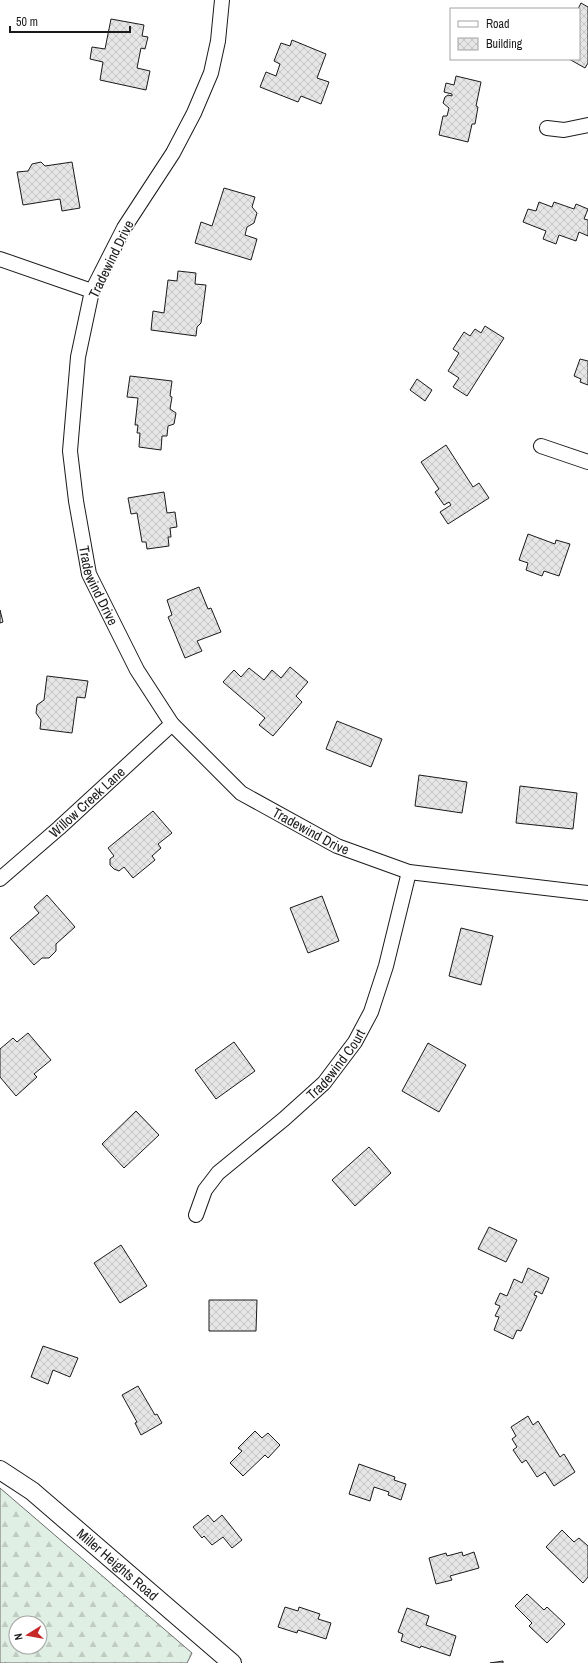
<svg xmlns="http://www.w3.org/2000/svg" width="588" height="1663" font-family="'Archivo Narrow',sans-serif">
	<defs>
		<pattern id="forest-firs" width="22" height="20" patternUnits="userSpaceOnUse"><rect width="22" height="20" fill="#e0efe3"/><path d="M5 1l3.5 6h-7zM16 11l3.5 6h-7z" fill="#c0ccc2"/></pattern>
		<pattern id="building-cross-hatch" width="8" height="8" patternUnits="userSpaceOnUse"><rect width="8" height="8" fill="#e6e6e6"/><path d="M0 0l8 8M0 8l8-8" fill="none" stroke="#c5c5c5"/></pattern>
	</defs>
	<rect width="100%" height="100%" fill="#fff"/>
	<path fill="url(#forest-firs)" stroke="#6a6a6a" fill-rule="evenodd" d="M 0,1488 L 192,1653 L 187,1663 L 0,1663 ZM 16,1623 L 40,1623 L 40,1647 L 16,1647 Z"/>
	<g fill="url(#building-cross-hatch)" stroke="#1a1a1a">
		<path d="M 581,3 L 588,7 L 588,63 L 585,68 L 569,59 L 579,59 L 579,9 L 578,9 Z"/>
		<path d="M 111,19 L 144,25 L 142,36 L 148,37 L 145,49 L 141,48 L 137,68 L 150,71 L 146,90 L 100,80 L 103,62 L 90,59 L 92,47 L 105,49 Z"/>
		<path d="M 292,40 L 326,54 L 317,78 L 329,82 L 321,104 L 301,96 L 298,102 L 260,87 L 266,72 L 276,76 L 280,64 L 274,61 L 281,43 L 290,46 Z"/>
		<path d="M 456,76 L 481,82 L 476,106 L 478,107 L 475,124 L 472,124 L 468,142 L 439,135 L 443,116 L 447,116 L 449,108 L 443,103 L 445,97 L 448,95 L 452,96 L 452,94 L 444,92 L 446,83 L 454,85 Z"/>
		<path d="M 41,162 L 45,166 L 72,162 L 80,208 L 62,211 L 60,199 L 23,205 L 17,172 L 28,171 L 32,164 Z"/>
		<path d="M 224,188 L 255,197 L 252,207 L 257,213 L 254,223 L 247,227 L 245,235 L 257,239 L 251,260 L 195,243 L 201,222 L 212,226 Z"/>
		<path d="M 539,202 L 552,207 L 554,202 L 574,209 L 576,204 L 588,209 L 584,219 L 588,220 L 588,236 L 579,232 L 576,241 L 559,235 L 556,244 L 543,239 L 546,231 L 523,222 L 528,209 L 536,211 Z"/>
		<path d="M 178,271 L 196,273 L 195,284 L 206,285 L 201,323 L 197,327 L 196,336 L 151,330 L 153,311 L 164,313 L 168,280 L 177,281 Z"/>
		<path d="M 485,326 L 504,338 L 467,396 L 453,387 L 459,378 L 448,371 L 459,353 L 453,349 L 464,332 L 470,336 L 475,329 L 481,333 Z"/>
		<path d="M 580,359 L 588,361 L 588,385 L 580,382 L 581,379 L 574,376 Z"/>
		<path d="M 130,376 L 172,381 L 170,396 L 172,397 L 170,409 L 176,413 L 174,424 L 168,426 L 167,436 L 162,436 L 161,450 L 139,447 L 140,433 L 137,433 L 138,425 L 135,425 L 138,398 L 127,397 Z"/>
		<path d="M 417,379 L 432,390 L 425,401 L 410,390 Z"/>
		<path d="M 446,445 L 473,487 L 479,483 L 489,498 L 448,524 L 440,512 L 451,505 L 449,502 L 444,505 L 435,492 L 439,489 L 421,462 Z"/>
		<path d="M 164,492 L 167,513 L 175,512 L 177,527 L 170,528 L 171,537 L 168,537 L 169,546 L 147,549 L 146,542 L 142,542 L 137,513 L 131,514 L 128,498 Z"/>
		<path d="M 528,534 L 555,544 L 556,540 L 570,544 L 559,576 L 544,571 L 542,576 L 526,570 L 528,563 L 519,560 Z"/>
		<path d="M 199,587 L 208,609 L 211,608 L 221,632 L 197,641 L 202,651 L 185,658 L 168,617 L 172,615 L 167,600 Z"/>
		<path d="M 0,610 L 3,622 L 0,623 Z"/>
		<path d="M 290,667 L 308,682 L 296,696 L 302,702 L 273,736 L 259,725 L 265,718 L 223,682 L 234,670 L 241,677 L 249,668 L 264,680 L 272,670 L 281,678 Z"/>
		<path d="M 47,676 L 88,681 L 85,698 L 77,697 L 72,733 L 40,729 L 41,720 L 36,713 L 37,705 L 44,700 Z"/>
		<path d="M 337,721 L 382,739 L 371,767 L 326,749 Z"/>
		<path d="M 419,775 L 467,782 L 462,813 L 415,806 Z"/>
		<path d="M 520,786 L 577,793 L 573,829 L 516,823 Z"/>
		<path d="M 153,811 L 172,833 L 158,844 L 161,848 L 152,856 L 155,860 L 133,878 L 124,867 L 119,871 L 114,869 L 110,865 L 110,859 L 114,856 L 108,848 Z"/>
		<path d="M 47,895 L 75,927 L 56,944 L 56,951 L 49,958 L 42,958 L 34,965 L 10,938 L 39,913 L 34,907 Z"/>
		<path d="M 322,896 L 339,941 L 308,953 L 290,908 Z"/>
		<path d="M 461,928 L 493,936 L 481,985 L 449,976 Z"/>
		<path d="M 28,1033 L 51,1060 L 34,1074 L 37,1077 L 16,1096 L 0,1077 L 0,1049 L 13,1038 L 17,1042 Z"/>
		<path d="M 234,1042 L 255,1071 L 216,1099 L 195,1070 Z"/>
		<path d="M 428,1043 L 466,1065 L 439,1112 L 402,1091 Z"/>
		<path d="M 136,1111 L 159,1135 L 124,1168 L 102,1144 Z"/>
		<path d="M 369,1147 L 391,1173 L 355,1206 L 332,1180 Z"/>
		<path d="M 489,1227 L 517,1240 L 506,1262 L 478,1249 Z"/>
		<path d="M 121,1245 L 147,1286 L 120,1303 L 94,1263 Z"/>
		<path d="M 528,1268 L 549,1278 L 542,1294 L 536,1291 L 534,1295 L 537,1296 L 521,1331 L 517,1330 L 513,1339 L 494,1330 L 499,1317 L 495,1316 L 500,1306 L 495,1304 L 500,1293 L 507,1296 L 514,1279 L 522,1283 Z"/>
		<path d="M 209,1300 L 257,1300 L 256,1331 L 209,1331 Z"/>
		<path d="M 43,1346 L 78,1358 L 70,1377 L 53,1370 L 48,1384 L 31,1377 Z"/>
		<path d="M 138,1386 L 155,1415 L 157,1414 L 162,1423 L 141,1435 L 135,1423 L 137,1422 L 122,1395 Z"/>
		<path d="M 528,1416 L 533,1425 L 538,1421 L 560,1457 L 564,1454 L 575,1472 L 554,1486 L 545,1472 L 537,1477 L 526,1460 L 522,1463 L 513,1450 L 517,1447 L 512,1439 L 516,1436 L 511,1427 Z"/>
		<path d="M 255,1431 L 262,1438 L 268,1433 L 280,1445 L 268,1458 L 265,1455 L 243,1476 L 230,1463 L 242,1451 L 238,1448 Z"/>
		<path d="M 359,1464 L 395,1477 L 394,1480 L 406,1484 L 401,1500 L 388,1495 L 389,1492 L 374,1487 L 370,1501 L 349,1494 Z"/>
		<path d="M 208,1515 L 214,1522 L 222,1515 L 242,1540 L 232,1548 L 223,1537 L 212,1545 L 204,1536 L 202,1538 L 193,1527 Z"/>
		<path d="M 562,1530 L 574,1542 L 579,1538 L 588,1546 L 588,1577 L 583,1583 L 546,1547 Z"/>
		<path d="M 462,1552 L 463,1556 L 474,1552 L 479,1568 L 450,1576 L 452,1580 L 436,1584 L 429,1558 L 446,1553 L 447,1556 Z"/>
		<path d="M 527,1594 L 544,1610 L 547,1607 L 565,1624 L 547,1643 L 529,1626 L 532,1623 L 515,1606 Z"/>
		<path d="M 285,1607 L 298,1611 L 299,1607 L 320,1614 L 318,1619 L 331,1623 L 326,1639 L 298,1630 L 297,1633 L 278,1627 Z"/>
		<path d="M 407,1608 L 429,1616 L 426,1625 L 456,1636 L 450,1656 L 421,1646 L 420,1648 L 401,1641 L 403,1634 L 398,1632 Z"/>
		<path d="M 503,1661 L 503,1663 L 490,1663 Z"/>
	</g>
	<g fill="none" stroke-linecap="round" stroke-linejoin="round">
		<g stroke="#1a1a1a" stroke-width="16">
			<g id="minor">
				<path id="s1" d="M 222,0 L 218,41 L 211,73 L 194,113 L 173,153 L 124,228 L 92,291 L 78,357 L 70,451 L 76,501 L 89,574 L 137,670 L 172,724 L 241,793 L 337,846 L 409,872 L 588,893"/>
				<path d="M 547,128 L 564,130 L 588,125"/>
				<path d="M 0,259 L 92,291"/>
				<path d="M 541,446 L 588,462"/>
				<path id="s2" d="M 0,879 L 59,828 L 172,724"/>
				<path id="s3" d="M 196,1215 L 205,1190 L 218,1173 L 284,1119 L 324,1083 L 355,1042 L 371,1012 L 386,966 L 409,872"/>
			</g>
		</g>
		<g stroke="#1a1a1a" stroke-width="20">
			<g id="tertiary">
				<path id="s4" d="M 0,1470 L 32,1491 L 232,1663"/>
			</g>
		</g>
		<use href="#minor" stroke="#fff" stroke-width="14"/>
		<use href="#tertiary" stroke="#fff" stroke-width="18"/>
	</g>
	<g text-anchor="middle" stroke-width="3" stroke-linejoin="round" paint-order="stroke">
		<g font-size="14" fill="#1a1a1a" stroke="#fff">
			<text transform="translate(111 259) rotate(-64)" y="5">Tradewind Drive</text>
			<text dy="5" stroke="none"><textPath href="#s1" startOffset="623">Tradewind Drive</textPath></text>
			<text dy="5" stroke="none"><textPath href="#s2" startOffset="116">Willow Creek Lane</textPath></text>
			<text dy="5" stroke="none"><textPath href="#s1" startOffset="958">Tradewind Drive</textPath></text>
			<text dy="5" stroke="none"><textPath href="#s3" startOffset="209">Tradewind Court</textPath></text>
			<text dy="5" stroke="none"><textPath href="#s4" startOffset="151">Miller Heights Road</textPath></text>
		</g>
	</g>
	<rect x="450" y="8" width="130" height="52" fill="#ffffff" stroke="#a3a3a3"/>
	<rect x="458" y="21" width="20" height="6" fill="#ffffff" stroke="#a3a3a3"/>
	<text x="486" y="28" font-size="12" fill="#1a1a1a">Road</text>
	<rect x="458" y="38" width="20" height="12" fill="url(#building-cross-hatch)" stroke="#a3a3a3"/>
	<text x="486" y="48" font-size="12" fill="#1a1a1a">Building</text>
	<g transform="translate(28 1635) rotate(259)"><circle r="19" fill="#ffffff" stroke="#a3a3a3"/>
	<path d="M0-3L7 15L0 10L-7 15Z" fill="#c62828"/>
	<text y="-6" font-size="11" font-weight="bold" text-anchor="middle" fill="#1a1a1a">N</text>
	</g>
	<path d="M10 26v6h120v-6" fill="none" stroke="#1a1a1a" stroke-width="2"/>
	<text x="16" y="26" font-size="12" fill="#1a1a1a" stroke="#ffffff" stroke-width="3" paint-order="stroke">50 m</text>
</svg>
